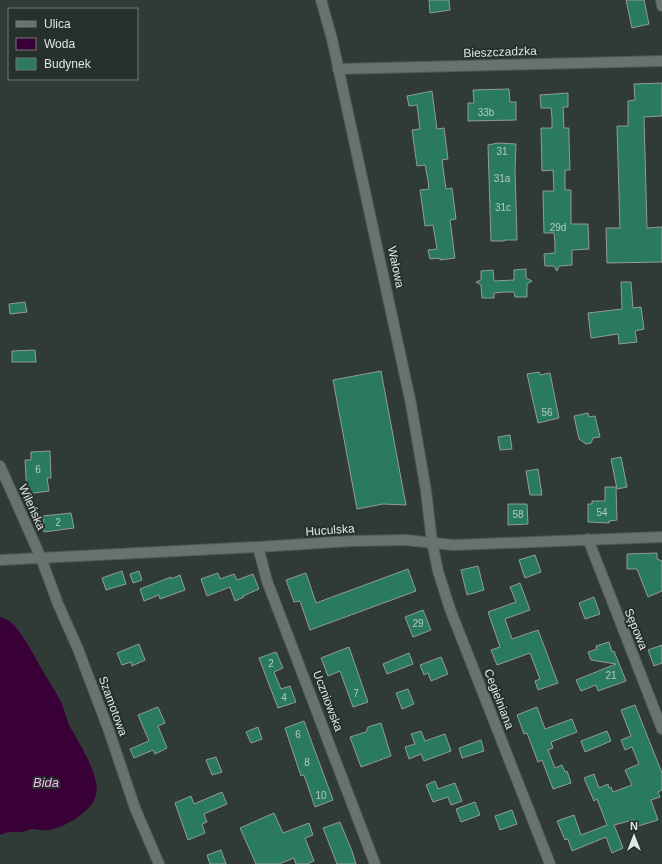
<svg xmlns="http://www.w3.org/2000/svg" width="662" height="864" font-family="Helvetica,sans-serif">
	<rect width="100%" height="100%" fill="#303a36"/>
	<path fill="#390037" d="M 0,617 C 3,618 6,619 8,620 C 22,630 35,658 44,673 C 50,683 56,692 61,702 C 64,709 66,718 69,725 C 78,741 101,777 96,795 C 92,812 65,827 49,830 C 43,831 37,829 31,829 C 25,833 18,832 10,832 C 7,832 3,834 0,835 Z"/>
	<g fill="#2a7a5d" stroke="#919d97">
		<path d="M 429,0 L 449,0 L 450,10 L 430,13 Z"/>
		<path d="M 626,0 L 644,0 L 649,24 L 632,28 Z"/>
		<path d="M 662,83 L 662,116 L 644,117 L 647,228 L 662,227 L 662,262 L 607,263 L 606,228 L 620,228 L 617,126 L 628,126 L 628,101 L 635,100 L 634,84 Z"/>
		<path d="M 509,89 L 510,102 L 516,102 L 516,120 L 468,121 L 468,103 L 474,103 L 473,90 Z"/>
		<path d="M 432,91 L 437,129 L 444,128 L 448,159 L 442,160 L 446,189 L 452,188 L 456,219 L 450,220 L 455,258 L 440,260 L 440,258 L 430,259 L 428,250 L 437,249 L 433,225 L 425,226 L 420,190 L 429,189 L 428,180 L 425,165 L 417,166 L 412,130 L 420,129 L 417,105 L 409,106 L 407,96 Z"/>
		<path d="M 568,93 L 568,107 L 563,107 L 564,128 L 569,128 L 569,140 L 570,170 L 565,170 L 565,190 L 571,190 L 571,224 L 588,224 L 589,249 L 572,250 L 572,265 L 559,266 L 557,271 L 554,266 L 545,266 L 544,254 L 555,253 L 555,243 L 554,233 L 544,233 L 543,191 L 554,191 L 553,170 L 542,171 L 541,128 L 552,128 L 552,118 L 551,108 L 541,108 L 540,95 Z"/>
		<path d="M 498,143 L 516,144 L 515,170 L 517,240 L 505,240 L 504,241 L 491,241 L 488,145 Z"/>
		<path d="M 526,269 L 526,278 L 532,281 L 527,284 L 527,297 L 515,297 L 514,292 L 504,292 L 494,293 L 494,298 L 482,298 L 481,285 L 476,282 L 481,280 L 481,271 L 493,270 L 494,281 L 514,280 L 514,270 Z"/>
		<path d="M 621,282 L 631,282 L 633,308 L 641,307 L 644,329 L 635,331 L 637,342 L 619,344 L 618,334 L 591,338 L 588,313 L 622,309 Z"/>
		<path d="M 25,302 L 27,312 L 10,314 L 9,304 Z"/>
		<path d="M 35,350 L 36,362 L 12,362 L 12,351 Z"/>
		<path d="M 381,371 L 406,505 L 383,504 L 357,509 L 333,380 Z"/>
		<path d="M 539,372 L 540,375 L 550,373 L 559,418 L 538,423 L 527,374 Z"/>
		<path d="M 588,413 L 589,417 L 595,416 L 600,437 L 593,438 L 591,443 L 586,444 L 579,439 L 574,416 Z"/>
		<path d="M 510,435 L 512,449 L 500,450 L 498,437 Z"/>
		<path d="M 50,451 L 51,478 L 47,478 L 49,491 L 27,494 L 25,460 L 31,460 L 31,452 Z"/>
		<path d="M 621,457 L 627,487 L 617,489 L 611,459 Z"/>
		<path d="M 538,469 L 542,495 L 530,495 L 526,471 Z"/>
		<path d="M 605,487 L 616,487 L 617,520 L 609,521 L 609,523 L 588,522 L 588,504 L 592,504 L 592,501 L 605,501 Z"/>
		<path d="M 508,504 L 527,504 L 528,524 L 508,525 Z"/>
		<path d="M 71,513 L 74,528 L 44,532 L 43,516 Z"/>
		<path d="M 657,553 L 657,559 L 662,561 L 662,591 L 648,597 L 637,569 L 627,569 L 627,554 Z"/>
		<path d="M 535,555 L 541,572 L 525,578 L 519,560 Z"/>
		<path d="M 478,566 L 484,590 L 467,595 L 461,570 Z"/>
		<path d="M 408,569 L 416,591 L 310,630 L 300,601 L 294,602 L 286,580 L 306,573 L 316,603 Z"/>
		<path d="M 122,571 L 126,584 L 106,590 L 102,578 Z"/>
		<path d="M 139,571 L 142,580 L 133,583 L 130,574 Z"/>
		<path d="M 218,573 L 220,579 L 234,574 L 237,580 L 253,574 L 259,589 L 243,596 L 244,597 L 235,601 L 230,587 L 207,596 L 201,579 Z"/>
		<path d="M 180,575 L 185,590 L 160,599 L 159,595 L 144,601 L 140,589 L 171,577 L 171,579 Z"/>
		<path d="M 520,583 L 530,610 L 505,619 L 512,639 L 538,630 L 558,683 L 538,690 L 535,681 L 540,679 L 530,653 L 497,665 L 491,650 L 500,647 L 488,612 L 516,602 L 510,587 Z"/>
		<path d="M 594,597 L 600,614 L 585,619 L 579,603 Z"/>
		<path d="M 423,610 L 431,630 L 413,637 L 405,617 Z"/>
		<path d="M 609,642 L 612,652 L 614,651 L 626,681 L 598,691 L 596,685 L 581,691 L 576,680 L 616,664 L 591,660 L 588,652 L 597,649 L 596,646 Z"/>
		<path d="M 139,644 L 145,660 L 132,666 L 131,662 L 122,665 L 117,653 Z"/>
		<path d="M 662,645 L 662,663 L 654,666 L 648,650 Z"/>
		<path d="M 349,647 L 368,702 L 353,707 L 340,671 L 328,676 L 321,658 Z"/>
		<path d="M 276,652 L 283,668 L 274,672 L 281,689 L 290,686 L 296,702 L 278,708 L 259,658 Z"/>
		<path d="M 409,653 L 413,664 L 387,674 L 383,664 Z"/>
		<path d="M 441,657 L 448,674 L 431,681 L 428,673 L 424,675 L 420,665 Z"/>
		<path d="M 408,689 L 414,704 L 402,709 L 396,693 Z"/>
		<path d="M 635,705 L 662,773 L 662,790 L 658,792 L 660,797 L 651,800 L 658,820 L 635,827 L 633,820 L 614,825 L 623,848 L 612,853 L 606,837 L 572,851 L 568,839 L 565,840 L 557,821 L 574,815 L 581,835 L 607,825 L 597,799 L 594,801 L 584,778 L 594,774 L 599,788 L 608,784 L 609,788 L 611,787 L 613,792 L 632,785 L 625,770 L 639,764 L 632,747 L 625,750 L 621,740 L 631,736 L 621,710 Z"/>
		<path d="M 158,707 L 165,723 L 158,726 L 167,748 L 155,754 L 153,750 L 134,758 L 130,749 L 149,741 L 138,715 Z"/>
		<path d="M 537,707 L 545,729 L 572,719 L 577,732 L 551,742 L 553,748 L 548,750 L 555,768 L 562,765 L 565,772 L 567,771 L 571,783 L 553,789 L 542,760 L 538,762 L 527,733 L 524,734 L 517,715 Z"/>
		<path d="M 304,721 L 333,800 L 315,807 L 304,775 L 301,776 L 285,728 Z"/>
		<path d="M 381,723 L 391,756 L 361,767 L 350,737 L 366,732 L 368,727 Z"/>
		<path d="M 258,727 L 262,739 L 251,743 L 246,732 Z"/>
		<path d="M 421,731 L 425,741 L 445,734 L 451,751 L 424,761 L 421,754 L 409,759 L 405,747 L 415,744 L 411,734 Z"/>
		<path d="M 607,731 L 611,741 L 585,752 L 581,741 Z"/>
		<path d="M 481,740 L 484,751 L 462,758 L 459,748 Z"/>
		<path d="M 216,757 L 222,772 L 212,775 L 206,760 Z"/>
		<path d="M 435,781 L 438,789 L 455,783 L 462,801 L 451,805 L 448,797 L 433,802 L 426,785 Z"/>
		<path d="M 222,792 L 227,804 L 204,814 L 207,822 L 202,824 L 205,833 L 188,840 L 175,803 L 191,796 L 194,804 Z"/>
		<path d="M 475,802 L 480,815 L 461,822 L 456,809 Z"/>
		<path d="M 512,810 L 517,824 L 500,830 L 495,816 Z"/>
		<path d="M 274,813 L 283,833 L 309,823 L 313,835 L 305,838 L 314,861 L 307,864 L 296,864 L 294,858 L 279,864 L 256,864 L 240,828 Z"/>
		<path d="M 340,822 L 352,851 L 356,864 L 337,864 L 323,828 Z"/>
		<path d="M 221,850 L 226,864 L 210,864 L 207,855 Z"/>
	</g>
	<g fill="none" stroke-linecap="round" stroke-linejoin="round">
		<g stroke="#505854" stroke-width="12">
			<g id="minor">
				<path d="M 321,0 L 332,39 L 411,404 L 426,491 L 432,542 L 438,571 L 450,609 L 550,864"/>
				<path d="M 661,0 L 662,6"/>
				<path d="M 338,69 L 662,61"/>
				<path d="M 0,466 L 41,558 L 58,604 L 78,649 L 109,731 L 135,808 L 159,864"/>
				<path d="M 588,539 L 662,729"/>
				<path d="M 258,547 L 267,581 L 375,864"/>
				<path d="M 0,560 L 258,547 L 352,541 L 406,540 L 453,545 L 662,537"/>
			</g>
		</g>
		<use href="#minor" stroke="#68736d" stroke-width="10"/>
	</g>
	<g text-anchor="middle" stroke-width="4" stroke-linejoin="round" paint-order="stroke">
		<g font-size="10" fill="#b2cac1">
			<text x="486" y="116">33b</text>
			<text x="502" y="155">31</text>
			<text x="502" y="182">31a</text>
			<text x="503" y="211">31c</text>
			<text x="558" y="231">29d</text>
			<text x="547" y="416">56</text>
			<text x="38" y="473">6</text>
			<text x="602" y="516">54</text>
			<text x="518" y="518">58</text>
			<text x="58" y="526">2</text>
			<text x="418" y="627">29</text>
			<text x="271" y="667">2</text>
			<text x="611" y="679">21</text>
			<text x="356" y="697">7</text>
			<text x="284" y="701">4</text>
			<text x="298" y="738">6</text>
			<text x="307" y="766">8</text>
			<text x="321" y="799">10</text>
		</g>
		<g font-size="12" fill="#dfe5e2" stroke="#26302c">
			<text transform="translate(500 52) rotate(-2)" y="4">Bieszczadzka</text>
			<text transform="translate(396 267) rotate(78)" y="4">Wałowa</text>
			<text transform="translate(32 507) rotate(66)" y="4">Wileńska</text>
			<text transform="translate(330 530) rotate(-4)" y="4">Huculska</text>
			<text transform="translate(636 629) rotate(68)" y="4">Sępowa</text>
			<text transform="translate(499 699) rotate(69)" y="4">Cegielniana</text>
			<text transform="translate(328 701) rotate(69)" y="4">Uczniowska</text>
			<text transform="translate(113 706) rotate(70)" y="4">Szamotowa</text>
		</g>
		<g font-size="13" font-style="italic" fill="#f9b3f3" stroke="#26302c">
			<text x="46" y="787">Bida</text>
		</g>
	</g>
	<rect x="8" y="8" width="130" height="72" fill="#26302c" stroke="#707875"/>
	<rect x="16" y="21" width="20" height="6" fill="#68736d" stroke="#707875"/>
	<text x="44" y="28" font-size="12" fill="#dfe5e2">Ulica</text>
	<rect x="16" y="38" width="20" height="12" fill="#390037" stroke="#707875"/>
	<text x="44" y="48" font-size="12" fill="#dfe5e2">Woda</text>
	<rect x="16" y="58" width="20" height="12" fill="#2a7a5d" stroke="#707875"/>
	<text x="44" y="68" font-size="12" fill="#dfe5e2">Budynek</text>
	<g transform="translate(634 836)" stroke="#26302c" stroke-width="3" paint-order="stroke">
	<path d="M0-3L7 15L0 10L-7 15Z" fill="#dfe5e2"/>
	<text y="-6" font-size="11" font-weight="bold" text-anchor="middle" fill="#dfe5e2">N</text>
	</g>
</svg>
